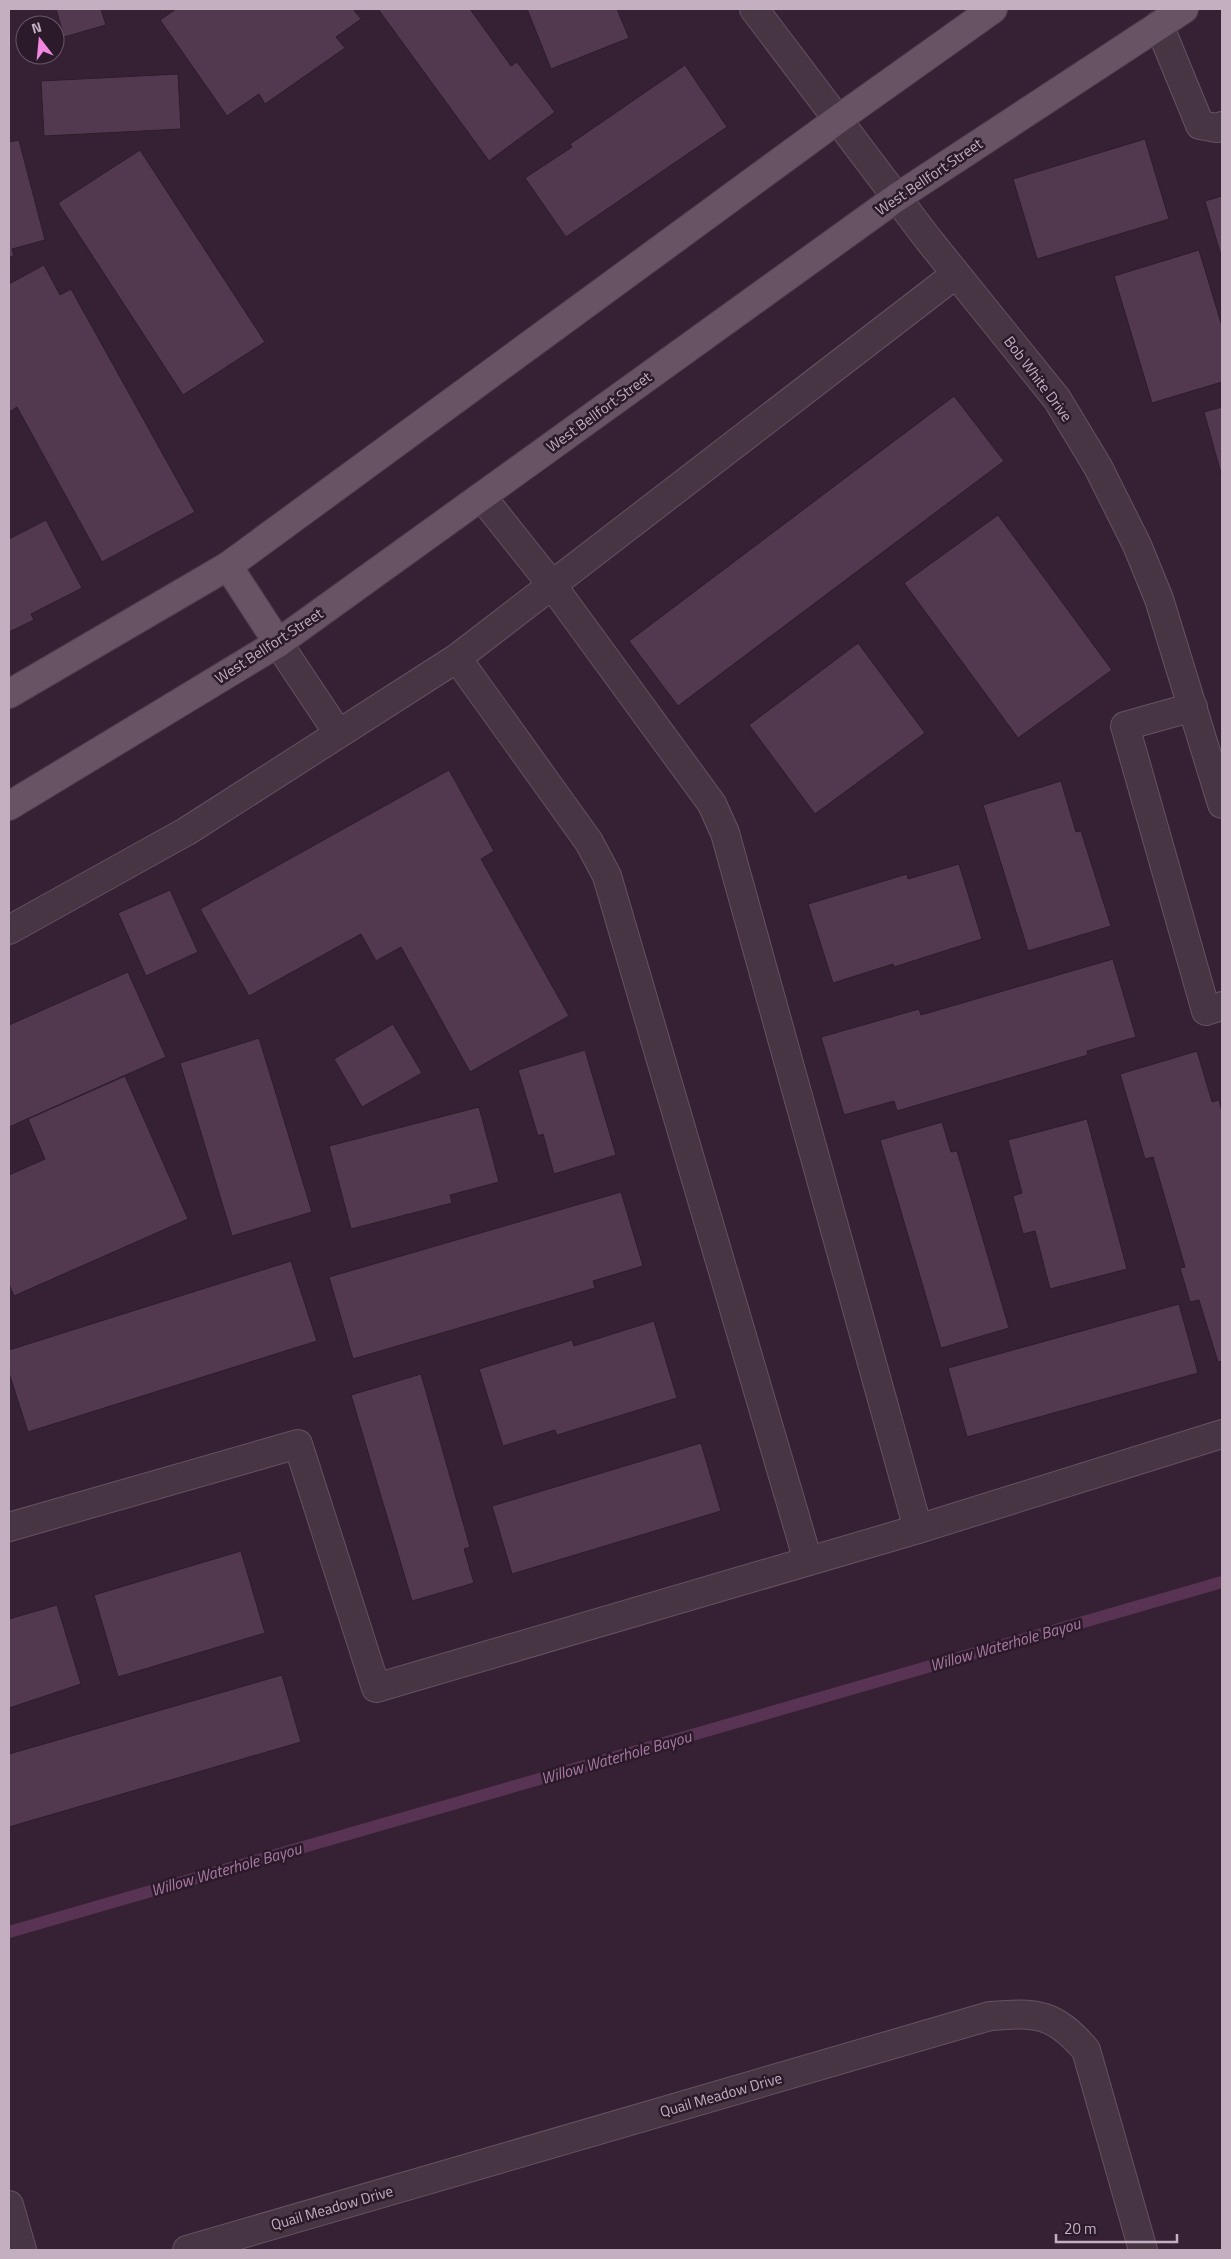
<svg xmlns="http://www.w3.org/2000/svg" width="1231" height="2259" font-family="'Titillium Web',sans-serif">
	<rect width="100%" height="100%" fill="#362134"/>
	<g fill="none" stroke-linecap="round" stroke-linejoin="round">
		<path stroke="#583353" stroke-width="12" d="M 9,1932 L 1222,1582"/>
	</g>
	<g fill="#52394f" stroke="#2d1c2b">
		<path d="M 56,9 L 101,9 L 106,25 L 64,37 Z"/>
		<path d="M 176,9 L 353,9 L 361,19 L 336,37 L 345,48 L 265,104 L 259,94 L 227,116 L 160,20 Z"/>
		<path d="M 378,9 L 470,9 L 511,66 L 517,62 L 555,112 L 489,161 Z"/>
		<path d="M 527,9 L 617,9 L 629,38 L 551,69 Z"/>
		<path d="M 685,65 L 727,127 L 566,237 L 525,178 L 572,147 L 570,144 Z"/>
		<path d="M 178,74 L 181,129 L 44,136 L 41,81 Z"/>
		<path d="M 1145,139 L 1169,219 L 1037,259 L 1013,179 Z"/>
		<path d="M 19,140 L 45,240 L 12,249 L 14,256 L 9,257 L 9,142 Z"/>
		<path d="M 140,150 L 265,342 L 183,395 L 58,203 Z"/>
		<path d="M 1222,196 L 1222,259 L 1205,201 Z"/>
		<path d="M 1199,250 L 1222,326 L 1222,382 L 1152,403 L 1114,276 Z"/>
		<path d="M 44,265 L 60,295 L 71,289 L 195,512 L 102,562 L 17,407 L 9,412 L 9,284 Z"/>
		<path d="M 954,396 L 1004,461 L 678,706 L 629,641 Z"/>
		<path d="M 1222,407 L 1222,477 L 1204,412 Z"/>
		<path d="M 998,515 L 1112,670 L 1018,738 L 904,583 Z"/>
		<path d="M 46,520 L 82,588 L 31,614 L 34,620 L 9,632 L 9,539 Z"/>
		<path d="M 858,643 L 925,733 L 815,814 L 749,725 Z"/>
		<path d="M 449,770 L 494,851 L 481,859 L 569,1016 L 470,1072 L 401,947 L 376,961 L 361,934 L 249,996 L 200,909 Z"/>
		<path d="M 1061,781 L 1076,832 L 1081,831 L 1111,926 L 1028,951 L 983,805 Z"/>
		<path d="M 959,864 L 982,939 L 894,967 L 893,964 L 833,983 L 808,904 L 907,874 L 908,879 Z"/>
		<path d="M 170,890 L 198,952 L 146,976 L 118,913 Z"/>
		<path d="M 1113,959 L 1136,1037 L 1087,1051 L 1088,1055 L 897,1111 L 894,1101 L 844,1115 L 821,1037 L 919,1009 L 921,1015 Z"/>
		<path d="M 128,972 L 166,1057 L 9,1127 L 9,1025 Z"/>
		<path d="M 393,1024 L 422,1073 L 362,1107 L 334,1059 Z"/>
		<path d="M 259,1038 L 312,1212 L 232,1236 L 180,1063 Z"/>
		<path d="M 585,1050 L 616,1155 L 554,1174 L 543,1134 L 538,1136 L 518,1070 Z"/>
		<path d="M 1197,1051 L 1212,1102 L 1219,1100 L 1222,1112 L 1222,1361 L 1218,1362 L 1199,1300 L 1190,1302 L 1180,1268 L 1185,1267 L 1153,1157 L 1145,1159 L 1120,1074 Z"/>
		<path d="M 125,1076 L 188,1219 L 14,1296 L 9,1284 L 9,1175 L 45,1159 L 28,1119 Z"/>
		<path d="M 479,1107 L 499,1182 L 450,1195 L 452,1203 L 351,1229 L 329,1146 Z"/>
		<path d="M 1087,1119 L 1127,1269 L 1050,1289 L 1035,1231 L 1023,1234 L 1013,1196 L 1022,1193 L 1008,1140 Z"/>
		<path d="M 942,1122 L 951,1152 L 957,1151 L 1009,1328 L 941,1348 L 880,1140 Z"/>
		<path d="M 621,1192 L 643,1266 L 593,1281 L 595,1288 L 353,1359 L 329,1277 Z"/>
		<path d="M 291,1261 L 317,1341 L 28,1432 L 9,1373 L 9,1350 Z"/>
		<path d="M 1179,1304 L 1198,1373 L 967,1437 L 948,1368 Z"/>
		<path d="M 654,1321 L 677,1398 L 557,1435 L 555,1430 L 503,1446 L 479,1369 L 572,1340 L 574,1346 Z"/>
		<path d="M 421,1374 L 470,1547 L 464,1549 L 474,1583 L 412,1601 L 351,1395 Z"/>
		<path d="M 701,1443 L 721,1511 L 512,1574 L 492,1506 Z"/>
		<path d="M 241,1551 L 265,1633 L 118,1677 L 94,1595 Z"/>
		<path d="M 57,1605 L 81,1684 L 9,1708 L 9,1619 Z"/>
		<path d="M 282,1675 L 301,1742 L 9,1827 L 9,1754 Z"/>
	</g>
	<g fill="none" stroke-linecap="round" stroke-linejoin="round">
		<g stroke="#645262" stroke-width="30">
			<g id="minor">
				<path d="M 754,9 L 928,239 L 1057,399 L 1098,467 L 1137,545 L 1159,599 L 1222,804"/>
				<path d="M 1159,25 L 1200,125 L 1217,128 L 1222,126"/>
				<path d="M 482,497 L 552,585 L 712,804 L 725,833 L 918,1529"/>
				<path d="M 278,643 L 338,733"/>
				<path d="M 457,658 L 589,842 L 607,876 L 808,1561"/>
				<path d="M 1193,707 L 1125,726 L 1206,1011 L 1222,1006"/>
				<path d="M 9,930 L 187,831 L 457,658 L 956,274"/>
				<path d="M 9,1527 L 298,1444 L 376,1688 L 918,1529 L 1222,1434"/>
				<path d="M 9,2205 L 22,2250"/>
				<path d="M 187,2250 L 990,2016 C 1037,2012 1054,2013 1086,2050 L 1143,2250"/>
			</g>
		</g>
		<g stroke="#503e4d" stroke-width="30">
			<g id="major">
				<path d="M 228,566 L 278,643"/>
				<path d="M 9,694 L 228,566 L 837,120 L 993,9"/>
				<path d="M 9,806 L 278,643 L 896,198 L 1184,9"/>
			</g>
		</g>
		<use href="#minor" stroke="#473544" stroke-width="28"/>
		<use href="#major" stroke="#675364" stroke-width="28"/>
	</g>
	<g text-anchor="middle" stroke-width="5" stroke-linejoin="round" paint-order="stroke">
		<g font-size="15" fill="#c3afc0" stroke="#2b1a29">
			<text transform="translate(929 177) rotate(-34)" y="5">West Bellfort Street</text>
			<text transform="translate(1038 379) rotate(53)" y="5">Bob White Drive</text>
			<text transform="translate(599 412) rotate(-36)" y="5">West Bellfort Street</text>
			<text transform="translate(269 646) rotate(-33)" y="5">West Bellfort Street</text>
			<text transform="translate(721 2095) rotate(-16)" y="5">Quail Meadow Drive</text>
			<text transform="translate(332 2208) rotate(-16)" y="5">Quail Meadow Drive</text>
		</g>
		<g font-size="16" font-style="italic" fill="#aa79a4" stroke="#2b1a29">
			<text transform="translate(1005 1644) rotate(-16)" y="6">Willow Waterhole Bayou</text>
			<text transform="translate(616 1757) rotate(-16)" y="6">Willow Waterhole Bayou</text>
			<text transform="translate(226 1869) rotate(-16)" y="6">Willow Waterhole Bayou</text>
		</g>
	</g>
	<rect width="1231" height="2259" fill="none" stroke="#c3afc0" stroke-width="20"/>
	<g transform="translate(40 40) rotate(344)"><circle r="24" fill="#2b1a29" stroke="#685665"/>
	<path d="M0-4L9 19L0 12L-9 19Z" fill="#f187e0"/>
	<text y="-8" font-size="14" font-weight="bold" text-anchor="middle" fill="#c3afc0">N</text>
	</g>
	<path d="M1056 2234v8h121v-8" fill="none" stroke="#c3afc0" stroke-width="2.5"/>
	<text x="1064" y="2234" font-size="15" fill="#c3afc0" stroke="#2b1a29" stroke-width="4" paint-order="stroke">20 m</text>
</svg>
